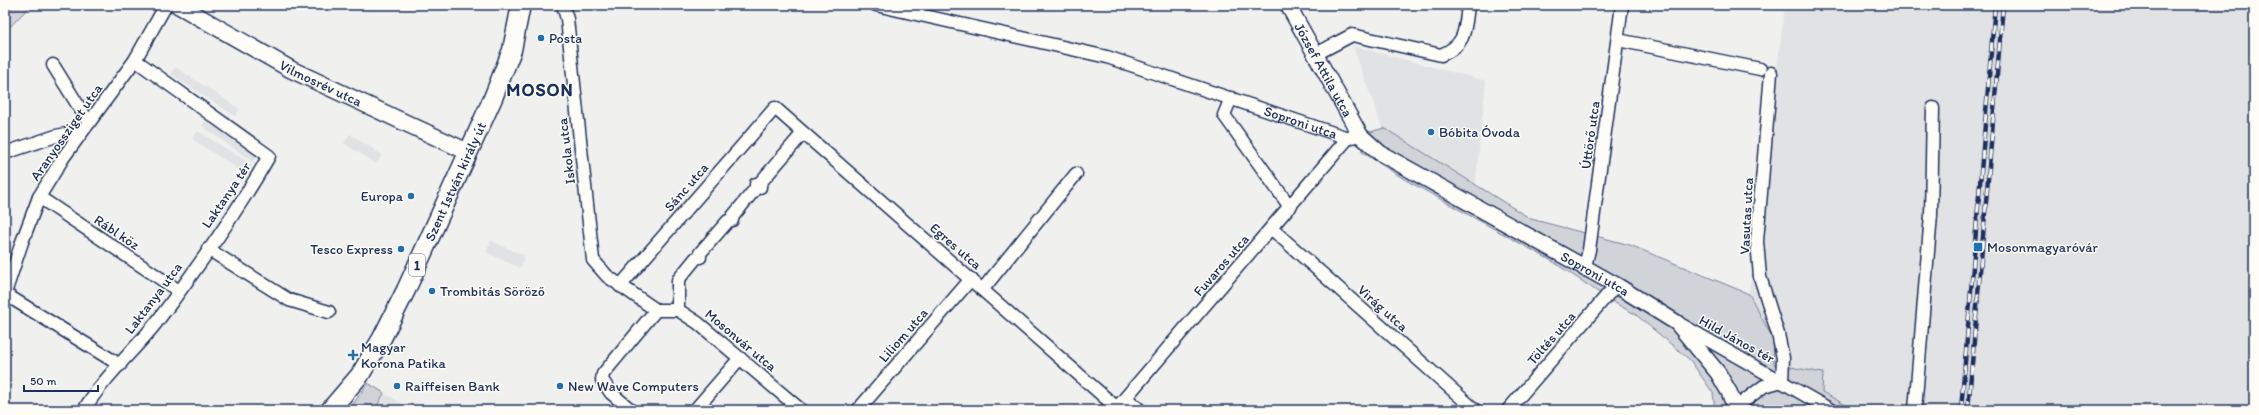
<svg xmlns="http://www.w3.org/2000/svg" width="2259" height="415" font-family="Itim,sans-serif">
	<rect width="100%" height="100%" fill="#f0f0ee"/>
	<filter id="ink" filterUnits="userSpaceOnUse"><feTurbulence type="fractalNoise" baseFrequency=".025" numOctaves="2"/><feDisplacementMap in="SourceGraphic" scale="8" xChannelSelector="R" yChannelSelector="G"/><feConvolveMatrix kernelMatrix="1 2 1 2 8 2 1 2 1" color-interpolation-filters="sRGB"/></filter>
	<g filter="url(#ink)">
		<g fill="#e0e2e3">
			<path d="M 1785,5 L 2254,5 L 2254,410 L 1855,410 L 1822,392 L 1823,373 L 1774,364 L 1773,339 L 1749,294 Z"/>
			<path d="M 1353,46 L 1486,81 L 1475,189 L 1387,141 Z"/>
			<path d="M 175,67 L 240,109 L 235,116 L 171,74 Z"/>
			<path d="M 207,119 L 258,155 L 253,162 L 202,126 Z"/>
			<path d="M 198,131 L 252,165 L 246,174 L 192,139 Z"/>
			<path d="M 350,134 L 382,155 L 376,164 L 344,143 Z"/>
			<path d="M 491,241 L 525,256 L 520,268 L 486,252 Z"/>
			<path d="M 384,393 L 413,410 L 375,410 Z"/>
		</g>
		<g fill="#d0d3d8" stroke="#76819b">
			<path d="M 5,5 L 31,5 L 5,32 Z"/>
			<path d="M 1384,128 L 1531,219 L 1630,245 L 1749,294 L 1773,339 L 1774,364 L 1823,373 L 1822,392 L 1855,410 L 1715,410 L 1713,393 L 1690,360 L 1635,314 L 1613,302 L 1552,261 L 1404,179 L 1362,152 L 1360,135 Z"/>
			<path d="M 368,383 L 384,393 L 375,410 L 349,410 Z"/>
		</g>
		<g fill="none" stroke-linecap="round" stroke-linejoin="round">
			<g stroke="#1b2f5e" stroke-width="15">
				<g id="minor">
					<path d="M 563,5 L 567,19 L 593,260 L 607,276 L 656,310"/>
					<path id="s1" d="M 876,5 L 1107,57 L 1348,138 L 1360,135"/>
					<path d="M 1618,40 L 1760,69"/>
					<path d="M 1316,54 L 1352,35 L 1441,55 C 1466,45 1465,30 1468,5"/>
					<path d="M 53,65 L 89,123"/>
					<path d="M 1771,73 L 1757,241 L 1760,277 L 1778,334 L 1783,358 L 1782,381"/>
					<path d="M 1231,98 L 1224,115 L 1290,207"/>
					<path d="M 5,153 L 56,136 L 82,131"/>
					<path d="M 756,188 L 760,187 L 760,183 L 803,133"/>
					<path d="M 39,197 L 179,291"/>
					<path d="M 1272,229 L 1475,410"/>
					<path d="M 208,249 L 289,300 L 329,312"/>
					<path d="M 1584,270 L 1589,250 L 1622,5"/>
					<path d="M 620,286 L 775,108 L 1117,408"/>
					<path d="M 983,289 L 1076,174"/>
					<path d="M 5,293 L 22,242 L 39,197 L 63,158 L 135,60 L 166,5"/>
					<path d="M 5,294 L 120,365"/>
					<path d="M 656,310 L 678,310 L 698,323 L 801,410"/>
					<path d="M 678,310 L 678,280 L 696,258 L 700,257 L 700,253 L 728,221 L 732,220 L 733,216 L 756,188 L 756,184 L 760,183"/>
					<path d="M 1680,324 L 1831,410"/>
					<path d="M 1126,398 L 1140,410"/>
					<path d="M 1735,408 L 1764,386 L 1782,381"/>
					<path d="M 84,410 C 103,378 133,352 156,323 C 196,270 236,214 269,156 L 135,60"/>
					<path d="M 631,410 L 611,393 L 602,380 L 603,374 L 656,310"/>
					<path d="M 695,410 L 740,358"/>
					<path d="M 858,410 L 971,279"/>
					<path d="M 1115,410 L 1348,138"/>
					<path d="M 1508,410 L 1616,285"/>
					<path d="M 1915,410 L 1931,215 L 1933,108"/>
				</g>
			</g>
			<g stroke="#1b2f5e" stroke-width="18">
				<g id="tertiary">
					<path id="s2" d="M 1288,5 L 1360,135 L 1380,153 L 1616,285 L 1677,323 L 1718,373 L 1729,392 L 1736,410"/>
				</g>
			</g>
			<g stroke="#1b2f5e" stroke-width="19">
				<g id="secondary">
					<path id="s3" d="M 178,5 L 292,70 L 468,152"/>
				</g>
			</g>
			<g stroke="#1b2f5e" stroke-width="21">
				<g id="primary">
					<path id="s4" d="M 330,410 L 360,375 L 382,338 L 406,290 L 493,98 L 512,50 L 521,5"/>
				</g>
			</g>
			<use href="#minor" stroke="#fdfcf7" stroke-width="12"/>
			<use href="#tertiary" stroke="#fdfcf7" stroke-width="15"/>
			<use href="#secondary" stroke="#fdfcf7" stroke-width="16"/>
			<use href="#primary" stroke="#fdfcf7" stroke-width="18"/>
			<g stroke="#1b2f5e" stroke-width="4.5">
				<g id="rail">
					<path d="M 1961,410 L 1995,5"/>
					<path d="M 1968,410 L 2003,5"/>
				</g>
			</g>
			<use href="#rail" stroke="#fdfcf7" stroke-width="3" stroke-dasharray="9" stroke-linecap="butt"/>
		</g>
	</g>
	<g fill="#1f6fb2" stroke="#fdfcf7" stroke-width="1.5">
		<circle cx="541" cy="38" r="4"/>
		<circle cx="1431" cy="132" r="4"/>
		<circle cx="411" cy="196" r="4"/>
		<rect x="1973" y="242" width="10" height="10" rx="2"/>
		<circle cx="401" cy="249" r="4"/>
		<circle cx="432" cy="291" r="4"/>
		<path d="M351 349h4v4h4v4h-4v4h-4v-4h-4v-4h4z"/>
		<circle cx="397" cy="386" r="4"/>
		<circle cx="560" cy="386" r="4"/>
	</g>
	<g text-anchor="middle" stroke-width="3" stroke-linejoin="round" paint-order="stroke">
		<rect fill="#fdfcf7" stroke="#5f6c8c" stroke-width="1" x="409" y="254" width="16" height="22" rx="3"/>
		<g font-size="13" font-weight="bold" fill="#1b2f5e">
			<text x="417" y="270">1</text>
		</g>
		<g font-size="14" fill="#1b2f5e" stroke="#fdfcf7" text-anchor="start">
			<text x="549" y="43">Posta</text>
			<text x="1439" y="137">Bóbita Óvoda</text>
			<text x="403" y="201" text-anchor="end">Europa</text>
			<text x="1987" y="252">Mosonmagyaróvár</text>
			<text x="393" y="254" text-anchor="end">Tesco Express</text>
			<text x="440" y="296">Trombitás Söröző</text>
			<text x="361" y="352">Magyar<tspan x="361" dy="16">Korona Patika</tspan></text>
			<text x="405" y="391">Raiffeisen Bank</text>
			<text x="568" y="391">New Wave Computers</text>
		</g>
		<g font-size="14" fill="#1b2f5e" stroke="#fdfcf7">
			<text dy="5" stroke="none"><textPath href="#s2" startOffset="74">József Attila utca</textPath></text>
			<text dy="5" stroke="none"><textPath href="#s3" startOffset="163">Vilmosrév utca</textPath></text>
			<text dy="5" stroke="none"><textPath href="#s1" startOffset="441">Soproni utca</textPath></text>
			<text transform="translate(66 132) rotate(-55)" y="5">Aranyossziget utca</text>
			<text transform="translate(1590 135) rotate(-82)" y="5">Úttörő utca</text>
			<text transform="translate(566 151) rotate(-97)" y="5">Iskola utca</text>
			<text dy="5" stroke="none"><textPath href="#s4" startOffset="262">Szent István király út</textPath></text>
			<text transform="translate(686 187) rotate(-49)" y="5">Sánc utca</text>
			<text transform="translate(226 195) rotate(-56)" y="5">Laktanya tér</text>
			<text transform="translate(1746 216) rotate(-87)" y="5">Vasutas utca</text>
			<text transform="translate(117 232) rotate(34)" y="5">Rábl köz</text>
			<text transform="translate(956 246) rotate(41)" y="5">Egres utca</text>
			<text transform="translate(1221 265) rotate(-49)" y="5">Fuvaros utca</text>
			<text dy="5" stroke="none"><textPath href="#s2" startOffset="422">Soproni utca</textPath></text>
			<text transform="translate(153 298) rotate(-53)" y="5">Laktanya utca</text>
			<text transform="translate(1383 308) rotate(42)" y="5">Virág utca</text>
			<text transform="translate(903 335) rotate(-49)" y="5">Liliom utca</text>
			<text transform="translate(1551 338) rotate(-49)" y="5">Töltés utca</text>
			<text transform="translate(1737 339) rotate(29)" y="5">Hild János tér</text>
			<text transform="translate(741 340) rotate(40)" y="5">Mosonvár utca</text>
		</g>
		<g font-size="18" font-weight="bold" letter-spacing="1" fill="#1b2f5e" stroke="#fdfcf7">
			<text x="540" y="96">MOSON</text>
		</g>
	</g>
	<rect width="2259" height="415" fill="none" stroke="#fdfcf7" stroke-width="20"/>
	<rect x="10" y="10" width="2239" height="395" fill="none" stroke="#1b2f5e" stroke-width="1.5" filter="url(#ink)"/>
	<path d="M24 385v6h74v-6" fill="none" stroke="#1b2f5e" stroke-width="2"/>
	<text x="30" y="385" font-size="12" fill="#1b2f5e" stroke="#fdfcf7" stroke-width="3" paint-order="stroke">50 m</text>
</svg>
